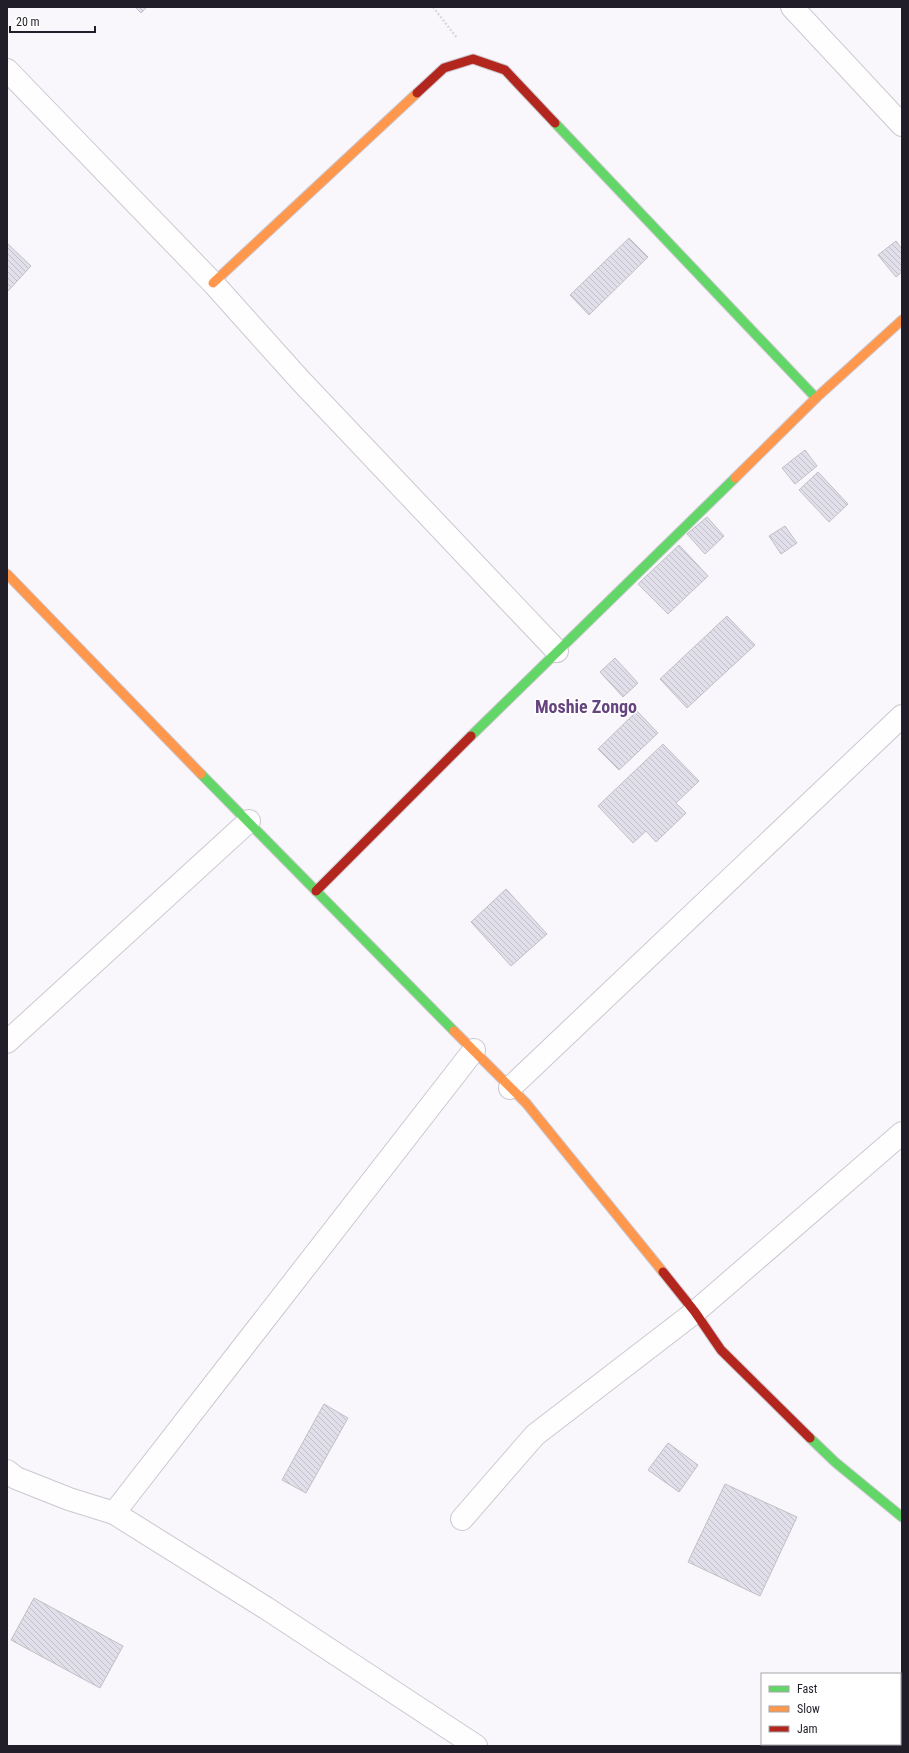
<svg xmlns="http://www.w3.org/2000/svg" width="909" height="1753" font-family="'Roboto Condensed',sans-serif">
	<defs>
		<pattern id="building-back-hatch" width="6" height="6" patternUnits="userSpaceOnUse"><rect width="6" height="6" fill="#e1dfea"/><path d="M-1 5l2 2M0 0l6 6M5-1l2 2" fill="none" stroke="#c1bfc9"/></pattern>
	</defs>
	<rect width="100%" height="100%" fill="#f9f7fb"/>
	<g fill="url(#building-back-hatch)" stroke="#c1bfc7">
		<path d="M 135,7 L 147,7 L 141,13 Z"/>
		<path d="M 629,238 L 648,257 L 589,315 L 570,295 Z"/>
		<path d="M 896,241 L 902,249 L 902,272 L 896,277 L 878,255 Z"/>
		<path d="M 7,243 L 31,266 L 7,292 Z"/>
		<path d="M 805,450 L 817,466 L 795,484 L 782,468 Z"/>
		<path d="M 818,472 L 848,504 L 829,522 L 799,490 Z"/>
		<path d="M 707,517 L 724,536 L 705,554 L 687,534 Z"/>
		<path d="M 785,526 L 797,543 L 781,554 L 769,536 Z"/>
		<path d="M 679,545 L 708,576 L 668,614 L 638,584 Z"/>
		<path d="M 727,616 L 755,645 L 687,708 L 660,679 Z"/>
		<path d="M 615,658 L 638,683 L 623,697 L 600,672 Z"/>
		<path d="M 637,711 L 658,733 L 619,770 L 598,749 Z"/>
		<path d="M 663,744 L 699,781 L 676,803 L 686,813 L 656,842 L 646,831 L 633,843 L 598,806 Z"/>
		<path d="M 506,889 L 547,934 L 511,966 L 471,922 Z"/>
		<path d="M 324,1404 L 348,1418 L 306,1493 L 282,1480 Z"/>
		<path d="M 668,1443 L 698,1465 L 679,1492 L 648,1470 Z"/>
		<path d="M 725,1484 L 797,1517 L 760,1596 L 688,1562 Z"/>
		<path d="M 34,1598 L 123,1646 L 100,1688 L 11,1640 Z"/>
	</g>
	<g fill="none" stroke-linecap="round" stroke-linejoin="round">
		<g stroke="#cbc8d0" stroke-width="24">
			<g id="street">
				<path d="M 792,7 L 902,125"/>
				<path d="M 7,70 L 213,283 L 300,380 L 557,651"/>
				<path d="M 7,1042 L 249,821"/>
				<path d="M 510,1088 L 902,716"/>
				<path d="M 7,1471 L 16,1478 L 69,1499 L 114,1513 L 266,1608 L 476,1746"/>
				<path d="M 114,1513 L 474,1050"/>
				<path d="M 462,1519 L 535,1435 L 695,1312 L 902,1133"/>
			</g>
		</g>
		<g stroke="#cbc8d0" stroke-width="11">
			<g id="fast">
				<path d="M 555,123 L 816,398"/>
				<path d="M 471,736 L 735,478"/>
				<path d="M 201,774 L 454,1031"/>
				<path d="M 810,1438 L 835,1462 L 902,1517"/>
			</g>
		</g>
		<g stroke="#cbc8d0" stroke-width="11">
			<g id="slow">
				<path d="M 213,283 L 417,93"/>
				<path d="M 735,478 L 816,398 L 902,320"/>
				<path d="M 7,574 L 201,774"/>
				<path d="M 454,1031 L 526,1103 L 663,1272"/>
			</g>
		</g>
		<g stroke="#cbc8d0" stroke-width="11">
			<g id="jam">
				<path d="M 417,93 L 444,68 L 473,59 L 505,70 L 555,123"/>
				<path d="M 316,891 L 471,736"/>
				<path d="M 663,1272 L 695,1312 L 721,1350 L 810,1438"/>
			</g>
		</g>
		<path stroke="#d9d8db" stroke-width="2.5" stroke-dasharray="2 2" stroke-linecap="butt" d="M 433,7 L 457,38"/>
		<use href="#street" stroke="#fefefe" stroke-width="22"/>
		<use href="#fast" stroke="#63d668" stroke-width="9"/>
		<use href="#slow" stroke="#ff974d" stroke-width="9"/>
		<use href="#jam" stroke="#b3261e" stroke-width="9"/>
	</g>
	<g text-anchor="middle" stroke-width="3" stroke-linejoin="round" paint-order="stroke">
		<g font-size="18" font-weight="bold" fill="#65447f" stroke="#fff">
			<text x="586" y="713">Moshie Zongo</text>
		</g>
	</g>
	<rect width="909" height="1753" fill="none" stroke="#211e29" stroke-width="16"/>
	<rect x="761" y="1673" width="140" height="72" fill="#ffffff" stroke="#a6a5a9"/>
	<rect x="769" y="1686" width="20" height="6" fill="#63d668" stroke="#a6a5a9"/>
	<text x="797" y="1693" font-size="12" fill="#211e29">Fast</text>
	<rect x="769" y="1706" width="20" height="6" fill="#ff974d" stroke="#a6a5a9"/>
	<text x="797" y="1713" font-size="12" fill="#211e29">Slow</text>
	<rect x="769" y="1726" width="20" height="6" fill="#b3261e" stroke="#a6a5a9"/>
	<text x="797" y="1733" font-size="12" fill="#211e29">Jam</text>
	<path d="M10 26v6h85v-6" fill="none" stroke="#211e29" stroke-width="2"/>
	<text x="16" y="26" font-size="12" fill="#211e29" stroke="#ffffff" stroke-width="3" paint-order="stroke">20 m</text>
</svg>
